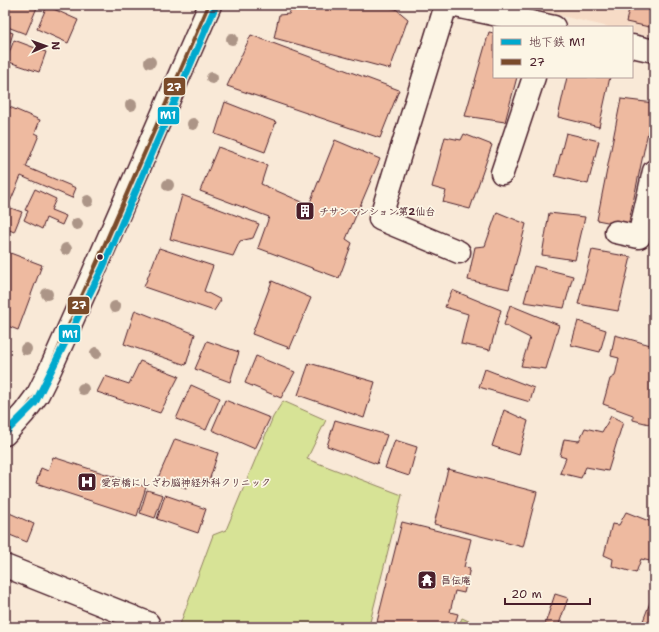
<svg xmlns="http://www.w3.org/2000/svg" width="659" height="632" font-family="'Shantell Sans','Klee One',sans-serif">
	<rect width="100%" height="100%" fill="#f9e9d7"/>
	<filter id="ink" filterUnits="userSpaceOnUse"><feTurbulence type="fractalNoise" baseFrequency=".025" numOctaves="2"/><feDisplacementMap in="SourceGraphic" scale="8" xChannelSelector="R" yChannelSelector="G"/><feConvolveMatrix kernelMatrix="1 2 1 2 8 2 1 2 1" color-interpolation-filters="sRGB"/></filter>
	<g filter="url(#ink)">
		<path fill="#f6dbc6" d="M 514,5 L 654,5 L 654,37 L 632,32 L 632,27 L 609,27 Z"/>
		<g fill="#d7e396" stroke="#908160">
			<path d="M 283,401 L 326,420 L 307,459 L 402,495 L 369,626 L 371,627 L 179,627 L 213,535 L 226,530 L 273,417 Z"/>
			<path d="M 462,618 L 482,627 L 458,627 Z"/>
		</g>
		<g fill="#eebaa0" stroke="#4a1f2b">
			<path d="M 5,5 L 38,5 L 26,34 L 5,26 Z"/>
			<path d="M 293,5 L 381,5 L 396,9 L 408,19 L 390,69 L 274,38 L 279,15 L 289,14 Z"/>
			<path d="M 630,5 L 654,5 L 654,28 L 626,22 Z"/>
			<path d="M 47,6 L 78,20 L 68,43 L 37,29 Z"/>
			<path d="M 5,30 L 13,33 L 6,56 L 5,55 Z"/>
			<path d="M 489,32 L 494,33 L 494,77 L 517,77 L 505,122 L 465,116 Z"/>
			<path d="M 251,35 L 399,90 L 380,138 L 227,86 Z"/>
			<path d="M 14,40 L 46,52 L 39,72 L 6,61 Z"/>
			<path d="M 5,64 L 11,66 L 5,84 Z"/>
			<path d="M 567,77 L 610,77 L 599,127 L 558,117 Z"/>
			<path d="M 621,99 L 654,103 L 628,226 L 597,220 Z"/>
			<path d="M 225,102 L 276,122 L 265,152 L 215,134 Z"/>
			<path d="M 5,105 L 40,120 L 35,133 L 39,135 L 26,167 L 76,188 L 72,198 L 21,176 L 8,207 L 22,212 L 14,232 L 5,228 Z"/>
			<path d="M 566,133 L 599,141 L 588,184 L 555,176 Z"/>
			<path d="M 464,134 L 492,145 L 470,209 L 443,202 L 446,191 L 432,187 L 445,137 L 461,140 Z"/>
			<path d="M 335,140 L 380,159 L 346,239 L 352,243 L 339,278 L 258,248 L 269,217 L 200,191 L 218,147 L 267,165 L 261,184 L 309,205 Z"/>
			<path d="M 35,189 L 56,199 L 51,210 L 66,216 L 62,225 L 46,218 L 42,229 L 24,220 L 28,211 L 25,210 Z"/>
			<path d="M 182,195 L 259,224 L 253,238 L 240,241 L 233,256 L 170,239 Z"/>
			<path d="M 497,212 L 526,224 L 509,289 L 468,280 L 475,247 L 485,246 Z"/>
			<path d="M 549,213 L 585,217 L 575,260 L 542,255 Z"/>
			<path d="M 159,248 L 213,266 L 204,291 L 221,300 L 214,311 L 144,287 Z"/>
			<path d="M 592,250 L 631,257 L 618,311 L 578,304 Z"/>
			<path d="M 5,251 L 42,265 L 18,330 L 5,325 Z"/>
			<path d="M 534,266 L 573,276 L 564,308 L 524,302 Z"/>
			<path d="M 272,281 L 311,298 L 290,348 L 252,334 Z"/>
			<path d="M 452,290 L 501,310 L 490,350 L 461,344 L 468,314 L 445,307 Z"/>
			<path d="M 510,305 L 559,325 L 546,369 L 521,366 L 530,338 L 504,325 Z"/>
			<path d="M 135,310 L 195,334 L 186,365 L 124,344 Z"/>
			<path d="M 578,321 L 606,330 L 600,352 L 571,345 Z"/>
			<path d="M 615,335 L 654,346 L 654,395 L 651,406 L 654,407 L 654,421 L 653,425 L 633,420 L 633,415 L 603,404 L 610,379 L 615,376 L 619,358 L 611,356 Z"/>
			<path d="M 207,341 L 239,352 L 230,382 L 195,369 Z"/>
			<path d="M 256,356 L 295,372 L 281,398 L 245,383 Z"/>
			<path d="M 140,361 L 179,376 L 160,413 L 97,392 L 105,376 L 129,384 Z"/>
			<path d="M 309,363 L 375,382 L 364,418 L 298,395 Z"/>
			<path d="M 485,369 L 534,388 L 530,402 L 479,387 Z"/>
			<path d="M 191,385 L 220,398 L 206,430 L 176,419 Z"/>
			<path d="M 225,400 L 270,418 L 255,449 L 212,430 Z"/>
			<path d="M 504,410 L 528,421 L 519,455 L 492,446 Z"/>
			<path d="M 611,416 L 623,422 L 608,471 L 586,467 L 581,478 L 560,473 L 566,458 L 560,456 L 564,439 L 579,441 L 585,428 L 602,432 Z"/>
			<path d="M 335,420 L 387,435 L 377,464 L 327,446 Z"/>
			<path d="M 175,439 L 218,453 L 209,481 L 191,484 L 186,488 L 158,478 Z"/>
			<path d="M 395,440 L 417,447 L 409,476 L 385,468 Z"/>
			<path d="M 53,457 L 146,487 L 137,516 L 36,483 L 41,468 L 48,471 Z"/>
			<path d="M 448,469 L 537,492 L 523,547 L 434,524 Z"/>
			<path d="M 147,490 L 163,495 L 155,518 L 140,513 Z"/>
			<path d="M 165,495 L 206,509 L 198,533 L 157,519 Z"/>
			<path d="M 5,511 L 34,524 L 27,542 L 5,533 Z"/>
			<path d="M 626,512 L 654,523 L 654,562 L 641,559 L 636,573 L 612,566 L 613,559 L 604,555 L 612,524 L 619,525 Z"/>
			<path d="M 402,522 L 471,539 L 464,567 L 470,568 L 464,593 L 455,591 L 450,612 L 458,614 L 454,627 L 376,626 Z"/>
			<path d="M 654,592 L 654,625 L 643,621 Z"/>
			<path d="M 555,594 L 568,598 L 558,627 L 545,624 Z"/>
		</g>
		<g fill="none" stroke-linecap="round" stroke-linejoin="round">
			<g stroke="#4a1f2b" stroke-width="25">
				<g id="minor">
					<path d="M 446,5 L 380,219 L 459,252"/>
					<path d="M 451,5 L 554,27"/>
					<path d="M 632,46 L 654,51"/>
					<path d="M 502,173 L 534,77"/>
					<path d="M 616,232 L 639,237 L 654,171"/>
					<path d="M 5,434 L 24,413 L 38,394 L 50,370 L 92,276 L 210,5"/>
					<path d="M 5,566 L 148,623"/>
				</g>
			</g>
			<use href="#minor" stroke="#fcf5e5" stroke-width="22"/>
			<g stroke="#fcf5e5" stroke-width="9">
				<path id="bus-1" d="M 5,434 L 24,413 L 38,394 L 50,370 L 92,276 L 210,5"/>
			</g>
			<use href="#bus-1" stroke="#7a4b2a" stroke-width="6"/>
			<g stroke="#fcf5e5" stroke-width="10">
				<path id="metro-1" d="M 5,433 L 35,403 L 103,267 L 216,5"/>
			</g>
			<use href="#metro-1" stroke="#00a9ce" stroke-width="7"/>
		</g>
		<g fill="#ac9587">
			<circle cx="232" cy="39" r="6"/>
			<circle cx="150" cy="62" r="6"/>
			<circle cx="212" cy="78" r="6"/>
			<circle cx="131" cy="105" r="6"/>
			<circle cx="193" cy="124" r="6"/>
			<circle cx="168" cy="185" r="6"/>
			<circle cx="88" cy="201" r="6"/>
			<circle cx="77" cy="224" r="6"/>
			<circle cx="66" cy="249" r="6"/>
			<circle cx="47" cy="294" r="6"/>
			<circle cx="115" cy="307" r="6"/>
			<circle cx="26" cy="349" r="6"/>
			<circle cx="96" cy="353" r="6"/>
			<circle cx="83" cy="389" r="6"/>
		</g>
	</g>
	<defs>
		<g id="building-square" transform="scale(1)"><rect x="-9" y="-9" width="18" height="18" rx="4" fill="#4a1f2b" stroke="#fcf5e5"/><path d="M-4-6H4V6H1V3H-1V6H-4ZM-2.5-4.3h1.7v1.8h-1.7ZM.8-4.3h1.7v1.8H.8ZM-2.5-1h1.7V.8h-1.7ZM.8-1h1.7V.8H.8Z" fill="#fff"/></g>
		<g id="hospital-square" transform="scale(1)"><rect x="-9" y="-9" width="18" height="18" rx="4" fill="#4a1f2b" stroke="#fcf5e5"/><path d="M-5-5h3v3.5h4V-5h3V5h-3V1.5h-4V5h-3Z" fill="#fff"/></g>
		<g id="temple-square" transform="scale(1)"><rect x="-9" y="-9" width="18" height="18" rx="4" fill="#4a1f2b" stroke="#fcf5e5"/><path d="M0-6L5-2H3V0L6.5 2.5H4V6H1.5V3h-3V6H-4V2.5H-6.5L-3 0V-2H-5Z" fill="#fff"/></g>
	</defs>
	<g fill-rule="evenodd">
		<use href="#building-square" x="305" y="211"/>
		<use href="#hospital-square" x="87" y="482"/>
		<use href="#temple-square" x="427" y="580"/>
	</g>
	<circle fill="#4a1f2b" stroke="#fcf5e5" stroke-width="1.5" cx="100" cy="257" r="3.5"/>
	<g text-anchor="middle" stroke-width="3.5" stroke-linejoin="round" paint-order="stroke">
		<g font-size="10" font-weight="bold" fill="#4a1f2b" stroke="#fcf5e5" text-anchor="start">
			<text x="319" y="215">チサンマンション第2仙台</text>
			<text x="101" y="486">愛宕橋にしざわ脳神経外科クリニック</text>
			<text x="441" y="584">昌伝庵</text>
		</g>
	</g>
	<g stroke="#fcf5e5" stroke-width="1.5">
		<rect x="163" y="77" width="23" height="19" rx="4" fill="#7a4b2a"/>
		<rect x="157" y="106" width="23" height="19" rx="4" fill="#00a9ce"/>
		<rect x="67" y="296" width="23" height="19" rx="4" fill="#7a4b2a"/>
		<rect x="58" y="324" width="23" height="19" rx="4" fill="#00a9ce"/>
	</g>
	<g font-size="11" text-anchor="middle" font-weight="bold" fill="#fff">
		<text x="174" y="91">27</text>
		<text x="168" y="119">M1</text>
		<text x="79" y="309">27</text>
		<text x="70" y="338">M1</text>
	</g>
	<rect width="659" height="632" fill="none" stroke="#fcf5e5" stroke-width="20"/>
	<rect x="10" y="10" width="639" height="612" fill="none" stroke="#4a1f2b" stroke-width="1.5" filter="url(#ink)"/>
	<rect x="493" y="26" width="140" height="52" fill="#fcf5e5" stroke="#b59f9b"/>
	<rect x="501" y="39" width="20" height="6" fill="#00a9ce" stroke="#b59f9b"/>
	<text x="529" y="46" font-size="12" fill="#4a1f2b">地下鉄 M1</text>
	<rect x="501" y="59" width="20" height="6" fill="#7a4b2a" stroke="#b59f9b"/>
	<text x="529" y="66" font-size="12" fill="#4a1f2b">27</text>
	<g transform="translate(46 46) rotate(88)" stroke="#fcf5e5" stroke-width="3" paint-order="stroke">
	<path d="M0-3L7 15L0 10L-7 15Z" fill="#4a1f2b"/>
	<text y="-6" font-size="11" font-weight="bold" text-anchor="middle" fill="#4a1f2b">N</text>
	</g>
	<path d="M505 598v6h85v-6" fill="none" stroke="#4a1f2b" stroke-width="2"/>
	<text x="511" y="598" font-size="12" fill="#4a1f2b" stroke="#fcf5e5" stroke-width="3" paint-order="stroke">20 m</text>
</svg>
